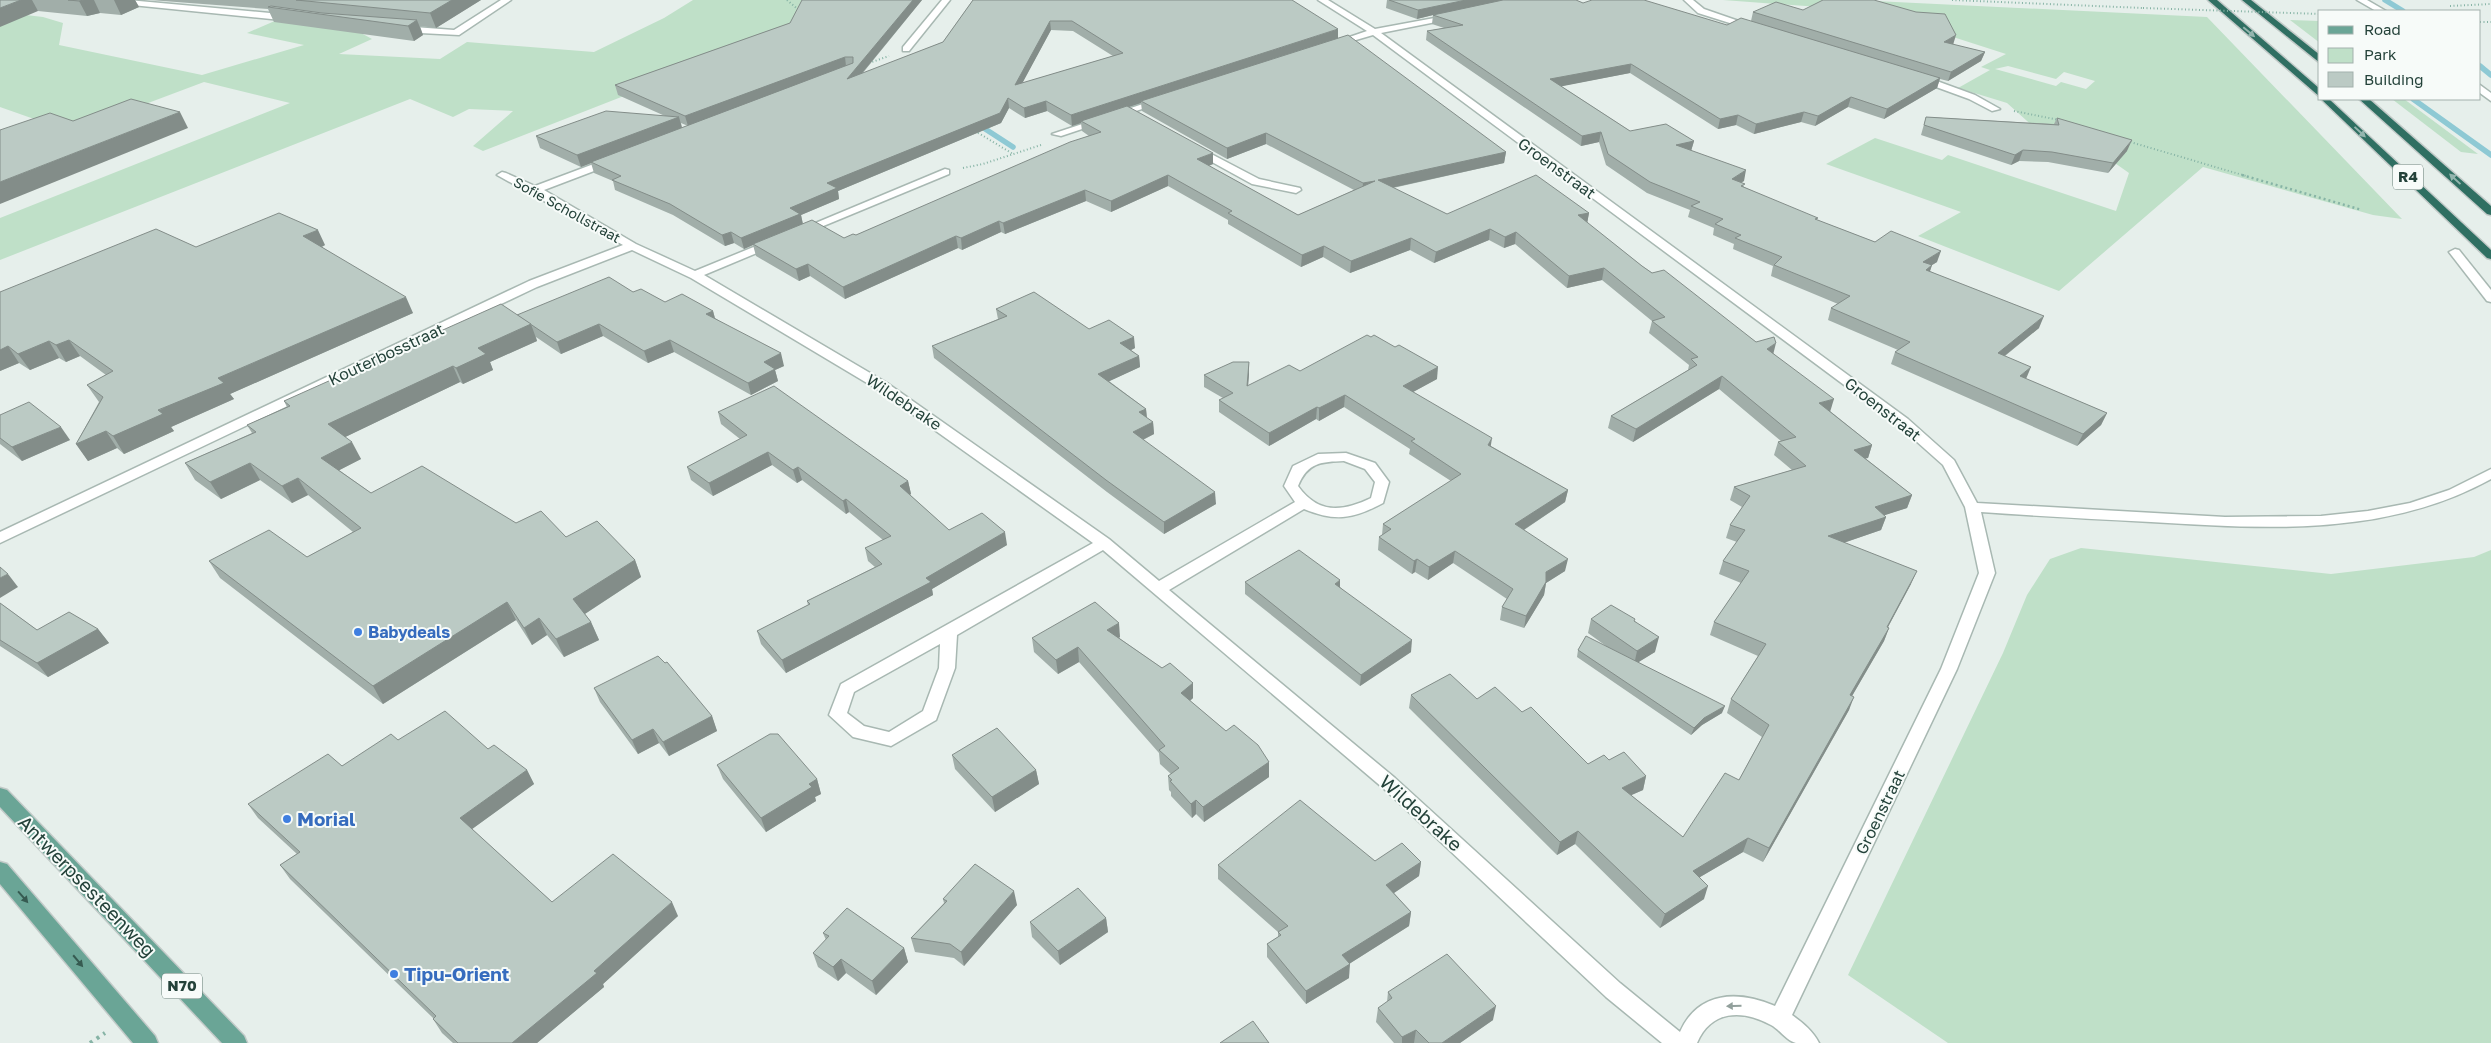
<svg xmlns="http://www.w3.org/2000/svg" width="2491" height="1043" font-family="'Golos Text',sans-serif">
	<rect width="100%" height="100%" fill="#e6efeb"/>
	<g fill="#bfe0c8" fill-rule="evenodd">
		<path d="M 693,0 L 807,0 L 826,17 L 483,151 L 473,146 L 513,111 L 469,109 L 453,117 L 410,99 L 0,260 L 0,218 L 290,103 L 204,82 L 71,132 L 0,107 L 0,12 L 43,17 L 63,23 L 59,45 L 202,75 L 304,45 L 247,33 L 277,20 L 361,33 L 372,39 L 339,54 L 440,59 L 467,42 L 594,52 L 664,18 Z"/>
		<path d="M 1723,0 L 1854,0 L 2207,17 L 2402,219 L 2373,215 L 2203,167 L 2059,291 L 1918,236 L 1961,212 L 1826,164 L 1875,138 L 1942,160 L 1948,155 L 2116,211 L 2129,173 L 2068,130 L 2036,129 L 2007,103 L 1958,88 L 1990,70 L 1981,67 L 2006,54 L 1950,36 L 1944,16 ZM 2008,66 L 2056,79 L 2064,72 L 2095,81 L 2086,89 L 2061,82 L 2056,86 L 1995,69 Z"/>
		<path d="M 2290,20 L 2320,21 L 2320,43 Z"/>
		<path d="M 2392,99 L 2404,99 L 2478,154 L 2461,152 Z"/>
		<path d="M 2081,548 L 2331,574 L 2474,557 L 2491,550 L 2491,1043 L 1948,1043 L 1848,975 L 2003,653 L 2027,595 L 2050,559 Z"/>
	</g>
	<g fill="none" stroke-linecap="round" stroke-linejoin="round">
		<g stroke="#8ec9d4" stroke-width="5.5">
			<path d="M 2385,0 L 2403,11"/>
			<path d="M 2480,66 L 2491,75"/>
			<path d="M 2413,99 L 2491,155"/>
			<path d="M 976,123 L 1013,147"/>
		</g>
		<g stroke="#a8b8b2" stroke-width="3">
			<g id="minor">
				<path d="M 98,0 L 128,0 L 291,15 L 295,18 L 291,21 L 102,2 Z"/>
				<path d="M 501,0 L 511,0 L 459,35 L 401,32 L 397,29 L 401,26 L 454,30 Z"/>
				<path d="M 942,0 L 950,0 L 909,51 L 903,51 L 903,47 Z"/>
				<path d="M 1318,0 L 1328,0 L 1375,29 L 1456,14 L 1456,18 L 1381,33 L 1908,419 L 1954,460 L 1977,503 L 2225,517 L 2321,516 L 2368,511 L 2410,503 L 2449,490 L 2491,469 L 2491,479 C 2386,537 2267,529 2151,522 C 2094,519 2037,516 1981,512 L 1995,573 L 1957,669 L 1792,1015 C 1803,1023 1813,1031 1819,1043 C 1812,1043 1803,1043 1796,1043 C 1788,1042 1779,1029 1771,1025 C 1742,1009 1711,1010 1697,1043 L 1662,1043 L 1606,997 L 1383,788 L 1103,550 L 957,635 L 955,668 L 936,720 L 891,746 L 853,737 L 829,715 L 841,684 L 1093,543 L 877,389 L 691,278 L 632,250 L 537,287 L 0,543 L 0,532 L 529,281 L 623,245 L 497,175 L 502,172 L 506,173 L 535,186 L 607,159 L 615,159 L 615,163 L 544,190 L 636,244 L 695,271 L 768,241 L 776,241 L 776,245 L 704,275 L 887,383 L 1109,539 L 1159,581 L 1295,502 L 1284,486 L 1293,466 L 1318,454 L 1346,453 L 1375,463 L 1389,482 L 1383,503 C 1353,519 1336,522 1304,509 L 1169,590 L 1395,778 L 1620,983 L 1680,1032 C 1698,991 1738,990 1775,1006 L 1941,669 L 1979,573 L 1965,507 L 1943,465 L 1898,425 L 1373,35 L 1332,47 L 1332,43 L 1367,31 ZM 1344,461 L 1365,469 L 1375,482 L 1371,498 C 1342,512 1318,514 1298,486 C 1308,462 1321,462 1344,461 ZM 940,644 L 939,668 L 923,711 L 889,732 L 864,726 L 847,713 L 854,692 Z"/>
				<path d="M 1684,0 L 1693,0 L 1704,9 L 1756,27 L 1752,30 L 1698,13 Z"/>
				<path d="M 2357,0 L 2367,0 L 2386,11 L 2376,11 Z"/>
				<path d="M 1917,76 L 1923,76 L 1975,95 L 2000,109 L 1992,111 L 1969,99 L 1917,80 Z"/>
				<path d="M 2480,85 L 2491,93 L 2491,101 L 2480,93 Z"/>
				<path d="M 1158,99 L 1166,101 L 1061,136 L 1052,134 Z"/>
				<path d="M 1196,146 L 1259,179 L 1300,188 L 1301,190 L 1296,193 L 1252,184 L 1192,151 L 1192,147 Z"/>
				<path d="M 945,169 L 949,170 L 949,174 L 804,234 L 796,234 L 794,232 Z"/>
				<path d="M 2455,249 L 2459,250 L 2491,290 L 2491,302 L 2487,301 L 2449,252 Z"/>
			</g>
		</g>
		<g stroke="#c2cac8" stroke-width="3">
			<g id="major">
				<path d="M 0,788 L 7,790 L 244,1036 L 247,1043 L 222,1043 L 0,807 Z"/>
				<path d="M 0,862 L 7,864 L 155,1036 L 158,1043 L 133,1043 L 0,884 Z"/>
			</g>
		</g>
		<g stroke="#c2cac8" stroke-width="3">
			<g id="highway">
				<path d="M 2208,0 L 2217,0 L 2320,89 L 2320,97 Z"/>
				<path d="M 2242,0 L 2251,0 L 2320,55 L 2320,63 Z"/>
				<path d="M 2320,98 L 2329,99 L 2491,250 L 2491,259 L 2487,258 Z"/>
				<path d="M 2359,99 L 2369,99 L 2491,206 L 2491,215 L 2487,214 Z"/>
			</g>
		</g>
		<g stroke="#86b3a5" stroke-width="2" stroke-dasharray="1 2.5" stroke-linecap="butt">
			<path d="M 787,0 L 800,11"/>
			<path d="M 1952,0 L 2143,8"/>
			<path d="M 2450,6 L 2491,4"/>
			<path d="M 2480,22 L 2491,22"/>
			<path d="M 869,63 L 889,56"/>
			<path d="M 2014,111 L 2059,120"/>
			<path d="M 975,131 L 1013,154"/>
			<path d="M 2127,141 L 2246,176"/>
			<path d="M 963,168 L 983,164 L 1041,145"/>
		</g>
		<path stroke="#86b3a5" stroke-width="2.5" stroke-dasharray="2 3" stroke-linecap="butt" d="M 2242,175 L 2362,210"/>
		<path stroke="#86b3a5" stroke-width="4" stroke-dasharray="3 5" stroke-linecap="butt" d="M 90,1043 L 105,1033"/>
		<use href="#minor" fill="#fff" fill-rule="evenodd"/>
		<use href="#major" fill="#6aa596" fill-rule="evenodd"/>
		<use href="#highway" fill="#2f6f62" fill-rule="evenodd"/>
		<path stroke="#86b3a5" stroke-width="2" stroke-dasharray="1 2.5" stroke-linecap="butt" d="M 2143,8 L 2320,14"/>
	</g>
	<g fill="#a1aea9" fill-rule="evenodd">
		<path d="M 0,0 L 135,0 L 139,7 L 121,15 L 100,13 L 87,16 L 38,11 Z"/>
		<path d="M 150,0 L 481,0 L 436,28 L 420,26 L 423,35 L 414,41 L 274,22 L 268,9 Z"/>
		<path d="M 802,0 L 922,0 L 862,74 L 943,42 L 973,0 L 1338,39 L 1506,152 L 1504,163 L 1393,188 L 1447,214 L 1589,213 L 1587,223 L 1642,266 L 1773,353 L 1830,411 L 1872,445 L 1868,458 L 1865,458 L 1912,495 L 1907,508 L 1884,515 L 1886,517 L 1881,530 L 1843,543 L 1911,584 L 1888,627 L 1889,628 L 1884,641 L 1852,696 L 1849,710 L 1763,862 L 1743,852 L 1700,877 L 1704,899 L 1660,928 L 1575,844 L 1557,855 L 1409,708 L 1411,695 L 1477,699 L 1522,712 L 1588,764 L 1609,760 L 1646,776 L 1643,790 L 1631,795 L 1683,837 L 1739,780 L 1762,737 L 1727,713 L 1731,699 L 1758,656 L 1710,635 L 1714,622 L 1741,583 L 1719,574 L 1723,561 L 1737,542 L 1726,538 L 1730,525 L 1742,507 L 1730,500 L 1734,487 L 1792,470 L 1774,455 L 1778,442 L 1781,441 L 1719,389 L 1633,442 L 1608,428 L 1611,416 L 1688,370 L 1689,365 L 1649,333 L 1652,321 L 1602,280 L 1567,288 L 1515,244 L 1504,248 L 1489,240 L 1434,263 L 1410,250 L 1350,273 L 1323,257 L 1301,267 L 1228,224 L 1228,220 L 1168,186 L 1111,212 L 1086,201 L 1005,234 L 1001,232 L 962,250 L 958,248 L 845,299 L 810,276 L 799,281 L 756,256 L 753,245 L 744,249 L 734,243 L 725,246 L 673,215 L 615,190 L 613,181 L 594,173 L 591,163 L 581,167 L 540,148 L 536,136 L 665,116 L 618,95 L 615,85 L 790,23 ZM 1051,30 L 1073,31 L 1113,56 L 1022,83 ZM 1141,103 L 1142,111 L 1227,159 L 1266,144 L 1354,190 L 1298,215 L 1209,166 L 1213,164 L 1129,107 ZM 1009,108 L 1025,118 L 1047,111 L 1072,126 L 1081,123 L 1082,131 L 1089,136 L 856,235 L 844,238 L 803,224 L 801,215 L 839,199 L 838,191 L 1001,123 ZM 681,123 L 688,126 L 682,128 Z"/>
		<path d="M 1387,0 L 1576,0 L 1583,3 L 1727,25 L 1751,21 L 1753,12 L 1803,10 L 1985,52 L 1981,61 L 1948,81 L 1940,79 L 1937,88 L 1884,119 L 1848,107 L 1815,126 L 1801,122 L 1754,134 L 1736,125 L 1718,129 L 1630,73 L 1561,86 L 1630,131 L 1694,141 L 1691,151 L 1744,181 L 1742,182 L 1744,187 L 1817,220 L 1875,242 L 1937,262 L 1932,265 L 1930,271 L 2039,328 L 2005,356 L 2026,379 L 2107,413 L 2101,425 L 2077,446 L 1891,364 L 1895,352 L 1898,350 L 1828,320 L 1831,308 L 1838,304 L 1771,276 L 1773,266 L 1733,249 L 1734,244 L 1713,235 L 1714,228 L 1688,217 L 1690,210 L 1647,193 L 1606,165 L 1599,142 L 1581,146 L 1426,40 L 1427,31 L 1444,28 L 1432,24 L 1433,15 L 1417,19 L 1386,8 Z"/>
		<path d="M 1926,117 L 2054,124 L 2057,118 L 2127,151 L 2108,173 L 2048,162 L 2019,161 L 2011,165 L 1921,135 Z"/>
		<path d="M 325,245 L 322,247 L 413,313 L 230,394 L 234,399 L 171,427 L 174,431 L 124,454 L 117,448 L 88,461 L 76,444 L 99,402 L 87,385 L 106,375 L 80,356 L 66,362 L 59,358 L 30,370 L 19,363 L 0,371 L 0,292 L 196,247 Z"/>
		<path d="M 633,292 L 665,302 L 713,311 L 715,318 L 784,366 L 775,370 L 778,381 L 751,395 L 674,352 L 648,363 L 603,336 L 561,354 L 536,337 L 537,341 L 490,362 L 493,370 L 463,384 L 460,382 L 345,437 L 361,459 L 339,470 L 371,493 L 516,523 L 566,537 L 635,560 L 641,577 L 585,614 L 591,622 L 599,640 L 564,657 L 547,635 L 532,645 L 516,620 L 383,704 L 220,578 L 209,561 L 307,557 L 353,532 L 308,495 L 292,503 L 260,480 L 221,499 L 195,480 L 185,463 L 252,433 L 247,425 L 287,407 L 284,401 L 517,315 Z"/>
		<path d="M 996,309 L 1089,329 L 1135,348 L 1131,350 L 1139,356 L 1140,367 L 1109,381 L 1146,409 L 1147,418 L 1153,422 L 1154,434 L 1143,440 L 1216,504 L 1164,534 L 1107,492 L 934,358 L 932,346 L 998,319 Z"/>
		<path d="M 1249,362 L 1249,374 L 1248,386 L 1300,371 L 1437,379 L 1413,392 L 1491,446 L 1568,490 L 1565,502 L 1524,530 L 1565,571 L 1546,583 L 1544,595 L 1524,628 L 1500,620 L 1502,607 L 1507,599 L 1453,563 L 1428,580 L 1415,572 L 1412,574 L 1378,550 L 1379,537 L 1382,535 L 1383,524 L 1451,481 L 1409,454 L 1410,449 L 1344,407 L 1319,421 L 1316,419 L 1269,446 L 1219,412 L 1219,400 L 1223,398 L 1204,387 L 1204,375 Z"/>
		<path d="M 718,412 L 908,481 L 911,494 L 910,495 L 949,530 L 1007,545 L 932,589 L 933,595 L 786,673 L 761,644 L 757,631 L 808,605 L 807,601 L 875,567 L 868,561 L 865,548 L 883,540 L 849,512 L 846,514 L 802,480 L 797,483 L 772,465 L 713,496 L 691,480 L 687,467 L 740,439 L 721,424 Z"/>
		<path d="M 0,415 L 70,440 L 22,461 L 0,444 Z"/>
		<path d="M 1245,582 L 1340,587 L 1411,652 L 1360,686 L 1245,594 Z"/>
		<path d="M 0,603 L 37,630 L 98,629 L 109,643 L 48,677 L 0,646 Z"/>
		<path d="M 1591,619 L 1635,621 L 1655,652 L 1638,662 L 1722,713 L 1702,725 L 1691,735 L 1577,657 L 1578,650 L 1606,646 L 1588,633 Z"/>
		<path d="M 1120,637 L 1119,638 L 1162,668 L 1193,683 L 1193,698 L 1190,701 L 1226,731 L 1269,762 L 1269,777 L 1204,822 L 1196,814 L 1192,818 L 1171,796 L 1171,792 L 1169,790 L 1168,776 L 1171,774 L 1160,764 L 1159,753 L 1079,662 L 1058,674 L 1034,652 L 1032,638 Z"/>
		<path d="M 594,688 L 712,716 L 717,731 L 669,756 L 659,743 L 638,754 L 600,702 Z"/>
		<path d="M 398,740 L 488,749 L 527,770 L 534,784 L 472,829 L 552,902 L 678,916 L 603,984 L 604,987 L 537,1043 L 453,1043 L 442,1033 L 433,1019 L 433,1018 L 290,879 L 280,865 L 297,854 L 258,818 L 248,804 L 342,766 Z"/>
		<path d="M 952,755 L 1036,770 L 1039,784 L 995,812 L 955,769 Z"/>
		<path d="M 717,765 L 817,779 L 821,794 L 815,797 L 816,801 L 766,832 L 723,779 Z"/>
		<path d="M 1375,861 L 1421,862 L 1419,876 L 1394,893 L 1411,912 L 1409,926 L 1349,964 L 1349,978 L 1306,1004 L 1267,957 L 1267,944 L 1278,937 L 1278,932 L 1218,879 L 1218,865 Z"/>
		<path d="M 943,899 L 1017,905 L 964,966 L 954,958 L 915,952 L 911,938 L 944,903 Z"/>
		<path d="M 1106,918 L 1108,932 L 1060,965 L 1032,937 L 1030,922 Z"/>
		<path d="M 823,933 L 904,948 L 908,962 L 876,995 L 846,973 L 838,981 L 818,967 L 813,953 L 826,940 Z"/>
		<path d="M 1388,992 L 1493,1020 L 1460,1043 L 1394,1043 L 1376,1022 L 1378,1008 L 1387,1002 Z"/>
	</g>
	<g fill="#838d89">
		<path d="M 21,0 L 32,0 L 38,11 L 0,27 L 0,8 Z"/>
		<path d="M 84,0 L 94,0 L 100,13 L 87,16 L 79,1 Z"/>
		<path d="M 114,0 L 135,0 L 139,7 L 121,15 Z"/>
		<path d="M 452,0 L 481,0 L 436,28 L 430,13 Z"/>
		<path d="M 913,0 L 922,0 L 849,89 L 847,79 Z"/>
		<path d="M 1466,0 L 1510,0 L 1433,15 L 1417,19 L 1418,10 Z"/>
		<path d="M 417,20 L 423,35 L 414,41 L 408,26 Z"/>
		<path d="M 1050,21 L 1051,30 L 1016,95 L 1015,85 Z"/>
		<path d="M 1338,29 L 1338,39 L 1141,101 L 1141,103 L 1083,122 L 1081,121 L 1081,123 L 1072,126 L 1071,115 Z"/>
		<path d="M 1956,35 L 1953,45 L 1944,42 Z"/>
		<path d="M 1985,52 L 1981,61 L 1948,81 L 1951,72 Z"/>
		<path d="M 845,57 L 846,66 L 688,126 L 685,116 Z"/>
		<path d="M 1631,64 L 1630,73 L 1548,89 L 1550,79 Z"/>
		<path d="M 1940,78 L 1937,88 L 1884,119 L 1887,109 Z"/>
		<path d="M 1851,97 L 1848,107 L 1815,126 L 1818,116 Z"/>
		<path d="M 1008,98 L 1009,108 L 1001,123 L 838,191 L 839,199 L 801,215 L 803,225 L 753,244 L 753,245 L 744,249 L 741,238 L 827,183 Z"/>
		<path d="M 1046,101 L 1047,111 L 1025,118 L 1024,108 Z"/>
		<path d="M 180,112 L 188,128 L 0,204 L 0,182 Z"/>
		<path d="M 1804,112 L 1801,122 L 1754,134 L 1756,124 Z"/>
		<path d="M 1738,115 L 1736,125 L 1718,129 L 1720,119 Z"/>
		<path d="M 679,117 L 682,128 L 581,167 L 577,155 Z"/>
		<path d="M 1601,132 L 1599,142 L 1581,146 L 1582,136 Z"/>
		<path d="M 1266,133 L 1266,144 L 1227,159 L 1227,148 Z"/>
		<path d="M 2132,140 L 2127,151 L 2108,173 L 2113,163 Z"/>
		<path d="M 1694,141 L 1691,151 L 1676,145 Z"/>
		<path d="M 2023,150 L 2019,161 L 2011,165 L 2015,155 Z"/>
		<path d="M 1506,152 L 1504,163 L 1377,191 L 1378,180 Z"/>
		<path d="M 1213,153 L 1213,164 L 1197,170 L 1197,159 Z"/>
		<path d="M 1746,170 L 1744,181 L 1729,189 L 1732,179 Z"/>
		<path d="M 1168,175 L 1168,186 L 1111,212 L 1111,201 Z"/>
		<path d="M 1375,181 L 1362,195 L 1363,183 Z"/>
		<path d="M 1085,190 L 1086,201 L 1005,234 L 1003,223 Z"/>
		<path d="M 1589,213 L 1587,224 L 1578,215 Z"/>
		<path d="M 999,221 L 1001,232 L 962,250 L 961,238 Z"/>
		<path d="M 1490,229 L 1489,240 L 1434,263 L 1436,252 Z"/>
		<path d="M 318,230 L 325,245 L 311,252 L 303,236 Z"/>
		<path d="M 731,232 L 734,243 L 725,246 L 722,235 Z"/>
		<path d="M 1516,232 L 1515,244 L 1504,248 L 1505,237 Z"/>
		<path d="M 956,236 L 958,248 L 845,299 L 843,287 Z"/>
		<path d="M 1411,238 L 1410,250 L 1350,273 L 1351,261 Z"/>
		<path d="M 1324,246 L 1323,257 L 1301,267 L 1302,255 Z"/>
		<path d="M 1941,251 L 1937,262 L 1919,273 L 1923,262 Z"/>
		<path d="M 808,264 L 810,276 L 799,281 L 796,269 Z"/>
		<path d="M 1932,265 L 1928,277 L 1926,270 Z"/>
		<path d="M 1604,268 L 1602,280 L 1567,288 L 1569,276 Z"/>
		<path d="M 406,297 L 413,313 L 230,394 L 234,399 L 171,427 L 174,431 L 124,454 L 113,436 L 218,378 Z"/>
		<path d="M 713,311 L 716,323 L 706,314 Z"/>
		<path d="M 2044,316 L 2039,328 L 1993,365 L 1998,353 Z"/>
		<path d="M 531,324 L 537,341 L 490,362 L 493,370 L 463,384 L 456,368 L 478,348 Z"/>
		<path d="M 599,324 L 603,336 L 561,354 L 557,342 Z"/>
		<path d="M 1134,337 L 1135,348 L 1121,355 L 1120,343 Z"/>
		<path d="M 69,340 L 80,356 L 66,362 L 56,345 Z"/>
		<path d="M 670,340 L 674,352 L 648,363 L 644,351 Z"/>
		<path d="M 49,341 L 59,358 L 30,370 L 18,354 Z"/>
		<path d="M 1776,343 L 1773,355 L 1767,349 Z"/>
		<path d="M 8,346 L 19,363 L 0,371 L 0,350 Z"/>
		<path d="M 781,353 L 784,366 L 775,370 L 778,381 L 751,395 L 748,383 L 764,362 Z"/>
		<path d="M 1139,356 L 1140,367 L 1099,386 L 1098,374 Z"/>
		<path d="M 1249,362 L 1249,374 L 1247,398 L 1247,386 Z"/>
		<path d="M 453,366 L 460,382 L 337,441 L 328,424 Z"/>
		<path d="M 1438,367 L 1437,379 L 1402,398 L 1403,386 Z"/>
		<path d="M 2031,367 L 2026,379 L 2020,376 Z"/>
		<path d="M 1722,376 L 1719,389 L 1633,442 L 1636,429 Z"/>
		<path d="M 1345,395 L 1344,407 L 1319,421 L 1319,408 Z"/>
		<path d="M 1834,399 L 1830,412 L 1819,403 Z"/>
		<path d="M 1317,407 L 1316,419 L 1269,446 L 1269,433 Z"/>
		<path d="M 1146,409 L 1147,420 L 1139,412 Z"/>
		<path d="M 2107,413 L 2101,425 L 2077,446 L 2083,434 Z"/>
		<path d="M 1153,422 L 1154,434 L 1134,444 L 1133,432 Z"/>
		<path d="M 61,427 L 70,440 L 22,461 L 12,447 Z"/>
		<path d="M 106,431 L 117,448 L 88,461 L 76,444 Z"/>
		<path d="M 1492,438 L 1490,451 L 1488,445 Z"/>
		<path d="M 352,442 L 361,459 L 330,475 L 321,458 Z"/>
		<path d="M 1872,445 L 1868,458 L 1850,463 L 1854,450 Z"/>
		<path d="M 768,452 L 772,465 L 713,496 L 709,483 Z"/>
		<path d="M 250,463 L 260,480 L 221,499 L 210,482 Z"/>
		<path d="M 798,467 L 802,480 L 797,483 L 793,470 Z"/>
		<path d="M 298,478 L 308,495 L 292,503 L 282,486 Z"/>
		<path d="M 908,481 L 911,494 L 902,499 L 900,486 Z"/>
		<path d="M 1568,490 L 1565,502 L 1513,537 L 1515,524 Z"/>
		<path d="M 1215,492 L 1216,504 L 1164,534 L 1164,522 Z"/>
		<path d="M 1912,495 L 1907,508 L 1870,520 L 1875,507 Z"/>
		<path d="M 846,499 L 849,512 L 846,514 L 843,501 Z"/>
		<path d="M 1886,517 L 1881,530 L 1823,550 L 1828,536 Z"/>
		<path d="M 1005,532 L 1007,545 L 932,589 L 933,595 L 786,673 L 782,660 Z"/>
		<path d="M 1455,551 L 1453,563 L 1428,580 L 1429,567 Z"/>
		<path d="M 1417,559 L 1415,572 L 1412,574 L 1414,561 Z"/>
		<path d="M 1568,559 L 1565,571 L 1546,583 L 1544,595 L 1524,628 L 1526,616 L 1546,572 Z"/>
		<path d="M 635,560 L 641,577 L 580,617 L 573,599 Z"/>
		<path d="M 1917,571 L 1911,584 L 1881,640 L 1887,627 Z"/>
		<path d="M 8,574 L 18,587 L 0,598 L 0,578 Z"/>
		<path d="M 1340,580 L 1340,592 L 1335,584 Z"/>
		<path d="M 507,602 L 516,620 L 383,704 L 373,686 Z"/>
		<path d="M 539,618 L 547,635 L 532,645 L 524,628 Z"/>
		<path d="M 591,622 L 599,640 L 564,657 L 556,639 Z"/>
		<path d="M 1119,623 L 1120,637 L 1108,644 L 1107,630 Z"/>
		<path d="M 1889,628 L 1884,641 L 1845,708 L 1850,695 Z"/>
		<path d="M 98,629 L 109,643 L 48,677 L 37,663 Z"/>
		<path d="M 1659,637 L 1655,652 L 1634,665 L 1637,651 Z"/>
		<path d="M 1412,640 L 1411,652 L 1360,686 L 1361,675 Z"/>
		<path d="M 1078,647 L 1079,662 L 1058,674 L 1056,660 Z"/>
		<path d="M 1193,683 L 1193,698 L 1182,707 L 1181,693 Z"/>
		<path d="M 1854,697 L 1849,710 L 1763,862 L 1769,848 Z"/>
		<path d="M 1725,706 L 1722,713 L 1702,725 L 1691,735 L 1694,728 L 1704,718 Z"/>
		<path d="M 712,716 L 717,731 L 669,756 L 663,742 Z"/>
		<path d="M 653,729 L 659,743 L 638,754 L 632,740 Z"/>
		<path d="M 1269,762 L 1269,777 L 1204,822 L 1203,807 Z"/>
		<path d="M 527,770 L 534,784 L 468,832 L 460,818 Z"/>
		<path d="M 1036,770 L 1039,784 L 995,812 L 992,797 Z"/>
		<path d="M 1646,776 L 1643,790 L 1618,801 L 1622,788 Z"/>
		<path d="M 817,779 L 821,794 L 815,797 L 816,801 L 766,832 L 761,818 L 809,784 Z"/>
		<path d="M 1196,800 L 1196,814 L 1192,818 L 1191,804 Z"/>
		<path d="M 1578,831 L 1575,844 L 1557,855 L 1560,842 Z"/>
		<path d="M 1748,838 L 1743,852 L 1688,884 L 1693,871 Z"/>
		<path d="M 1421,862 L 1419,876 L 1385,899 L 1386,885 Z"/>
		<path d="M 1708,886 L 1704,899 L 1660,928 L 1665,914 Z"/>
		<path d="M 1014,891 L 1017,905 L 964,966 L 961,952 Z"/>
		<path d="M 672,902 L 678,916 L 603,984 L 604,987 L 537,1043 L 512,1043 Z"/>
		<path d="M 1411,912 L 1409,926 L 1341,969 L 1342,955 Z"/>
		<path d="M 1106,918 L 1108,932 L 1060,965 L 1058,951 Z"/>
		<path d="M 904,948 L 908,962 L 876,995 L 872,981 Z"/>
		<path d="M 841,959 L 846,973 L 838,981 L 833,967 Z"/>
		<path d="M 1350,964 L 1349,978 L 1306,1004 L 1306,991 Z"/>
		<path d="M 1496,1006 L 1493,1020 L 1460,1043 L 1442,1043 Z"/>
		<path d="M 1416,1030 L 1414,1043 L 1402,1043 L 1402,1037 Z"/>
	</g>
	<g fill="#bbcac4" stroke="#838d89" fill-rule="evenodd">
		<path d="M 0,0 L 21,0 L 0,8 Z"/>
		<path d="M 68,0 L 84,0 L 79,1 Z"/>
		<path d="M 296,0 L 452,0 L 430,13 Z"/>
		<path d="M 802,0 L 913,0 L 847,79 L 943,42 L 973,0 L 1292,0 L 1338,29 L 1071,115 L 1046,101 L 1024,108 L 1008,98 L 1000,113 L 827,183 L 837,188 L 790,208 L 800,214 L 741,238 L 731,232 L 722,235 L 670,204 L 612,180 L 621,176 L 591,162 L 853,63 L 853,57 L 845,57 L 685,116 L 615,85 L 790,23 ZM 1050,21 L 1072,21 L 1123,53 L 1015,85 Z"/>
		<path d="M 1389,0 L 1466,0 L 1418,10 Z"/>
		<path d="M 1503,0 L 1576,0 L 1583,3 L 1592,0 L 1644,0 L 1727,25 L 1741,18 L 1940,78 L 1887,109 L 1851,97 L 1818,116 L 1804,112 L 1756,124 L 1738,115 L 1720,119 L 1631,64 L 1550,79 L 1630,131 L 1666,124 L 1694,141 L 1676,145 L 1746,170 L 1732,179 L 1745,184 L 1741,186 L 1818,218 L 1815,219 L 1875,242 L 1891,231 L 1941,251 L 1923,262 L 1932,265 L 1926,270 L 2044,316 L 1998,353 L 2031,367 L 2020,376 L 2107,413 L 2083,434 L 1895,352 L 1910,342 L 1831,308 L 1850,296 L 1774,265 L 1782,257 L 1735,238 L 1741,235 L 1715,224 L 1723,219 L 1691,206 L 1700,202 L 1650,182 L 1608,154 L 1601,132 L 1582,136 L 1427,31 L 1463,25 L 1433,15 Z"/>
		<path d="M 1823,0 L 1874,0 L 1916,12 L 1945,14 L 1956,35 L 1944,42 L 1985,52 L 1951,72 L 1753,12 L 1776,2 L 1803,10 Z"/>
		<path d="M 271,6 L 322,13 L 417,20 L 408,26 L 268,7 Z"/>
		<path d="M 1348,35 L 1506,152 L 1378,180 L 1447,214 L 1536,175 L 1589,213 L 1578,215 L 1642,266 L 1652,273 L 1664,270 L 1756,342 L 1774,337 L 1776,343 L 1767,349 L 1834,399 L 1819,403 L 1872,445 L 1854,450 L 1912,495 L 1875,507 L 1886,517 L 1828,536 L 1917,571 L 1887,627 L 1889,628 L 1850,695 L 1854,697 L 1769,848 L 1748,838 L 1693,871 L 1708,886 L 1665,914 L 1578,831 L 1560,842 L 1411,695 L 1450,674 L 1477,699 L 1495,687 L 1522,712 L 1531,707 L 1588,764 L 1604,755 L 1609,760 L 1624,752 L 1646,776 L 1622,788 L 1683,837 L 1725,773 L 1739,780 L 1769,725 L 1731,699 L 1766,644 L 1714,622 L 1749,571 L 1723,561 L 1745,530 L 1730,525 L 1750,496 L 1734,487 L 1806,466 L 1778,442 L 1796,437 L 1722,376 L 1636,429 L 1611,416 L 1697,365 L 1691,359 L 1698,357 L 1652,321 L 1665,317 L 1604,268 L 1569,276 L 1516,232 L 1505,237 L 1490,229 L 1436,252 L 1411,238 L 1351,261 L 1324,246 L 1302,255 L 1228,213 L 1232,211 L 1168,175 L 1111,201 L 1085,190 L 1003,223 L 999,221 L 961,238 L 956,236 L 843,287 L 808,264 L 796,269 L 753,244 L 812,220 L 844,238 L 853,234 L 856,235 L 1070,142 L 1101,132 L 1081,121 L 1127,106 L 1213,153 L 1197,159 L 1298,215 L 1375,181 L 1363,183 L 1266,133 L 1227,148 L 1141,101 Z"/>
		<path d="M 131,99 L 180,112 L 0,182 L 0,130 L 50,113 L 73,121 Z"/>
		<path d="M 606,111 L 679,117 L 577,155 L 536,136 Z"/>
		<path d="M 1926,117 L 2059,125 L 2057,118 L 2132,140 L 2113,163 L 2052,152 L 2023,150 L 2015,155 L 1924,125 Z"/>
		<path d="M 279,213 L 318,230 L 303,236 L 406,297 L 218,378 L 224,383 L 158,410 L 163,414 L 113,436 L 106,431 L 76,444 L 103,397 L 87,385 L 113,371 L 69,340 L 56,345 L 49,341 L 18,354 L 8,346 L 0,350 L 0,292 L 156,229 L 196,247 Z"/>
		<path d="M 609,277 L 633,292 L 641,289 L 665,302 L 682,294 L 713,311 L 706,314 L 781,353 L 764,362 L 775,369 L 748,383 L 670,340 L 644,351 L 599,324 L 557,342 L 517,315 Z"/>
		<path d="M 1034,292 L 1089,329 L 1109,320 L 1134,337 L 1120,343 L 1139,356 L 1098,374 L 1146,409 L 1139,412 L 1153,422 L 1133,432 L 1215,492 L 1164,522 L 1106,480 L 932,346 L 1007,316 L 996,309 Z"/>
		<path d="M 501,304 L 531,324 L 478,348 L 486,354 L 456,368 L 453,366 L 328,424 L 352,442 L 321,458 L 371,493 L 422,466 L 516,523 L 541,511 L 566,537 L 597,521 L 635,560 L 573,599 L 591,622 L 556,639 L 539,618 L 524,628 L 507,602 L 373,686 L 209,561 L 269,530 L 307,557 L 361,528 L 298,478 L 282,486 L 250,463 L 210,482 L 185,463 L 256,432 L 247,425 L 290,406 L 284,401 Z"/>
		<path d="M 1367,335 L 1371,337 L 1374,335 L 1395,347 L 1399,345 L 1438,367 L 1403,386 L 1492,438 L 1488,445 L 1568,490 L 1515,524 L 1568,559 L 1546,572 L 1546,582 L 1526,616 L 1502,607 L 1513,589 L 1455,551 L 1429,567 L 1417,559 L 1414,561 L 1379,537 L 1391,529 L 1383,524 L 1461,474 L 1411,441 L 1415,439 L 1345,395 L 1319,408 L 1317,407 L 1269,433 L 1219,400 L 1233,393 L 1204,375 L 1233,362 L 1249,362 L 1247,386 L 1289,365 L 1300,371 Z"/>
		<path d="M 774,386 L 908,481 L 900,486 L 949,530 L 982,513 L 1005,532 L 926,578 L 931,582 L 782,660 L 757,631 L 810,604 L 807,601 L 882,564 L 865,548 L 891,536 L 846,499 L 843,501 L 798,467 L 793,470 L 768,452 L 709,483 L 687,467 L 747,435 L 718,412 Z"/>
		<path d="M 29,402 L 61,427 L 12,447 L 0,438 L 0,415 Z"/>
		<path d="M 1299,550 L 1340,580 L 1335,584 L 1412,640 L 1361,675 L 1245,582 Z"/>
		<path d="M 0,567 L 8,574 L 0,578 Z"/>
		<path d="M 1095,602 L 1119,623 L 1107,630 L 1162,668 L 1170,663 L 1193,683 L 1181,693 L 1226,731 L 1234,725 L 1258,745 L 1269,762 L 1203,807 L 1196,800 L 1191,804 L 1170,781 L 1172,780 L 1168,776 L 1179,768 L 1159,750 L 1165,746 L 1078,647 L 1056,660 L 1032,638 Z"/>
		<path d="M 0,603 L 37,630 L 69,612 L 98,629 L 37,663 L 0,640 Z"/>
		<path d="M 1611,605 L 1635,619 L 1634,621 L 1659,637 L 1637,651 L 1591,619 Z"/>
		<path d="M 1586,636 L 1725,706 L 1704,718 L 1694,728 L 1578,650 Z"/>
		<path d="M 658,656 L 665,663 L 667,662 L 712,716 L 663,742 L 653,729 L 632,740 L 594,688 Z"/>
		<path d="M 445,711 L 488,749 L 494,745 L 527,770 L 460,818 L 552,902 L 613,854 L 672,902 L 594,971 L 597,973 L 512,1043 L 458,1043 L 433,1019 L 436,1016 L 280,865 L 300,852 L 248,804 L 328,754 L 342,766 L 391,734 L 398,740 Z"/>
		<path d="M 997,728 L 1036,770 L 992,797 L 952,755 Z"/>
		<path d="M 770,734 L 778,734 L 817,779 L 809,784 L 812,787 L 761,818 L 717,765 Z"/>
		<path d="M 1300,800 L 1375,861 L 1402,843 L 1421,862 L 1386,885 L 1411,912 L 1342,955 L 1350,964 L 1306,991 L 1267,944 L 1281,935 L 1278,932 L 1288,926 L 1218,865 Z"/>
		<path d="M 975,864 L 1014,891 L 961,952 L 950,944 L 911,938 L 947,901 L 943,899 Z"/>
		<path d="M 1078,888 L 1106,918 L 1058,951 L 1030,922 Z"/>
		<path d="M 847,908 L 904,948 L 872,981 L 841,959 L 833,967 L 813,953 L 829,936 L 823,933 Z"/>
		<path d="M 1447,954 L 1496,1006 L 1442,1043 L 1429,1043 L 1416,1030 L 1402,1037 L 1378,1008 L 1392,998 L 1388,992 Z"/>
		<path d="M 1253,1021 L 1269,1043 L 1220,1043 Z"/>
	</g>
	<defs><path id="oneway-solid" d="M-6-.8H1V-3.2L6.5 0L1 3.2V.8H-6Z" transform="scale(1.25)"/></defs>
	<g fill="#93b5ae">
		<use href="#oneway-solid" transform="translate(2249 32) rotate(40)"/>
		<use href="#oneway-solid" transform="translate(2360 132) rotate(43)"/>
		<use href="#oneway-solid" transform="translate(2455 179) rotate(-137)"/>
	</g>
	<g fill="#365b51">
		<use href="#oneway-solid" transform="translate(23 897) rotate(49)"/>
		<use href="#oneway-solid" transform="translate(78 961) rotate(50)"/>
	</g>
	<use fill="#92a09c" href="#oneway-solid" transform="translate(1734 1006) rotate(178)"/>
	<g fill="#3f7fe0" stroke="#f7fbf9" stroke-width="2">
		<circle cx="358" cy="632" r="5"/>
		<circle cx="287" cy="819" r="5"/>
		<circle cx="394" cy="974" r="5"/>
	</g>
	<g text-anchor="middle" stroke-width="4" stroke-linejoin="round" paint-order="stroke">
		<g font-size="14" fill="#24423a" stroke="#f7fbf9">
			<text transform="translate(567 210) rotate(29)" y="5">Sofie Schollstraat</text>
		</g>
		<g fill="#f7fbf9" stroke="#637a73" stroke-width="1">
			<rect x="2393" y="164.5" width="30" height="25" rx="4"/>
			<rect x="162" y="973.5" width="40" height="25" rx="4"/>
		</g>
		<g font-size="15" font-weight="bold" fill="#24423a">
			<text x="2408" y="182">R4</text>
			<text x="182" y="991">N70</text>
		</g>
		<g font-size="16" fill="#24423a" stroke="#f7fbf9">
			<text transform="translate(1557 168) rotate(36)" y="6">Groenstraat</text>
			<text transform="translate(386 354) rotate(-25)" y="6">Kouterbosstraat</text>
			<text transform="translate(904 402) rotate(34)" y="6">Wildebrake</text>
			<text transform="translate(1883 409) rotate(38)" y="6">Groenstraat</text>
			<text transform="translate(1880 812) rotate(-64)" y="6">Groenstraat</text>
		</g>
		<g font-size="16" font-weight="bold" fill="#366cbe" stroke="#f7fbf9" text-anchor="start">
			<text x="368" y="638">Babydeals</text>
		</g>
		<g font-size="19" fill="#24423a" stroke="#f7fbf9">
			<text transform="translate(1421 813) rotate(42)" y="7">Wildebrake</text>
			<text transform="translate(87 886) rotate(46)" y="7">Antwerpsesteenweg</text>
		</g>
		<g font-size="19" font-weight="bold" fill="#366cbe" stroke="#f7fbf9" text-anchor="start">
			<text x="297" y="826">Morial</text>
			<text x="404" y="981">Tipu-Orient</text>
		</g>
	</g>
	<rect x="2318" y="10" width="162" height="90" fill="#f7fbf9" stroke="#a3b1ad"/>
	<rect x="2328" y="26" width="25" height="8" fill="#6aa596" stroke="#a3b1ad"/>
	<text x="2364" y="35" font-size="15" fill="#24423a">Road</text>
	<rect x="2328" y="48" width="25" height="15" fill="#bfe0c8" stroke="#a3b1ad"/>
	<text x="2364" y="60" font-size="15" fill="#24423a">Park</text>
	<rect x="2328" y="72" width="25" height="15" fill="#bbcac4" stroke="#a3b1ad"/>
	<text x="2364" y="85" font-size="15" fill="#24423a">Building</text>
</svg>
